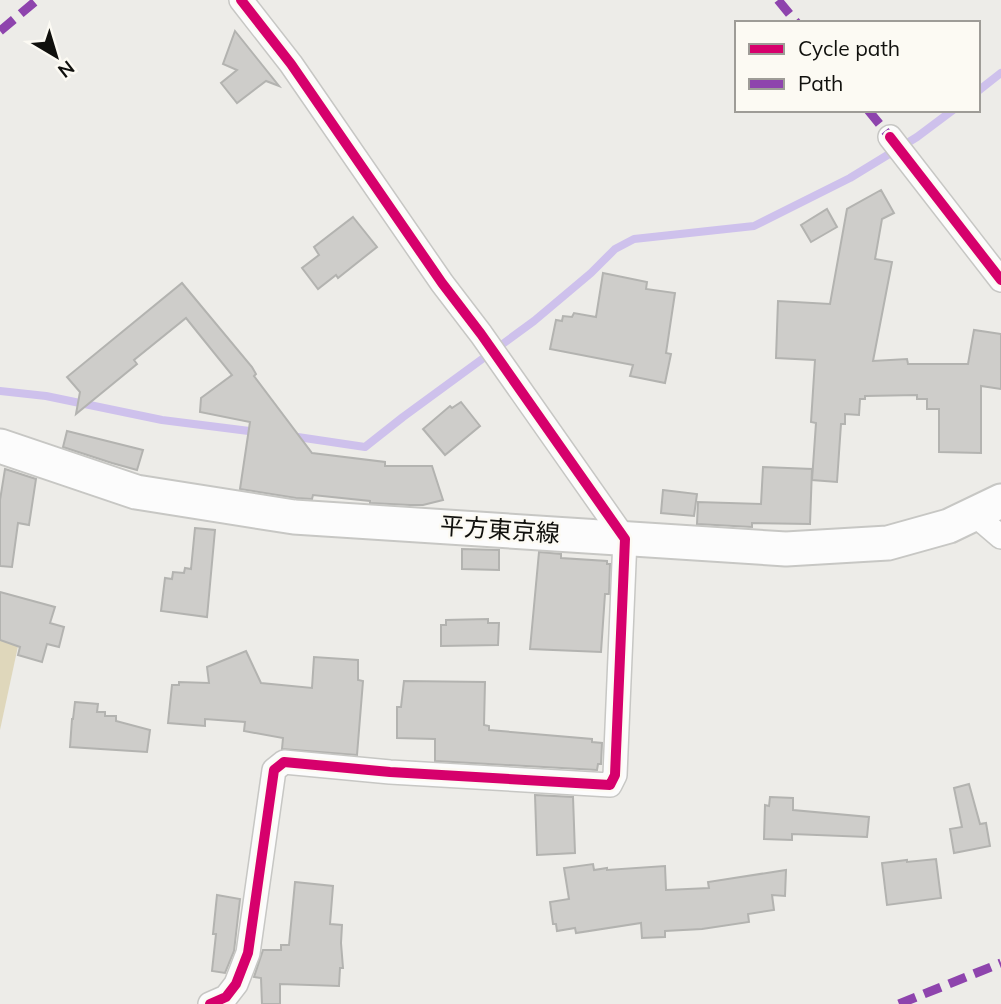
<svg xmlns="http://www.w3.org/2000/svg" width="1001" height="1004" font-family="Mulish,'Noto Sans JP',sans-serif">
	<rect width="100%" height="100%" fill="#edece8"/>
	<path fill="#dfd7bb" d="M 0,603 L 26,609 L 0,730 Z"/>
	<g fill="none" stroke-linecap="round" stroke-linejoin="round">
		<g stroke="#cec1ec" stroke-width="8">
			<path d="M 978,91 L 1001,73"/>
			<path d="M 0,391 L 46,396 L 162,420 L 257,432"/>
			<path d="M 291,436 L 365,447 L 403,417 L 534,321 L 591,273 L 615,249 L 634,239 L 754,226 L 850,178 L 917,137 L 953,110"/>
		</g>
	</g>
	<g fill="#cecdca" stroke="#b3b3b0" stroke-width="2">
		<path d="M 235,31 L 279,86 L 266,81 L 237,103 L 221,83 L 237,70 L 223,64 Z"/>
		<path d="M 881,190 L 894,213 L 882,219 L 875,259 L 892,262 L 873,361 L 907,359 L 908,364 L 968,364 L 974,330 L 1001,334 L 1001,389 L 981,386 L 981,453 L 939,452 L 939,409 L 927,409 L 927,399 L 917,399 L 917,395 L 865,396 L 865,399 L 860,399 L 859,415 L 845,414 L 845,424 L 841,424 L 837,482 L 812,480 L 816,423 L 811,422 L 815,360 L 776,358 L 778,301 L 830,304 L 847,209 Z"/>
		<path d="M 827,209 L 837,227 L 811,242 L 801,225 Z"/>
		<path d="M 353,217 L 377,247 L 338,278 L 336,275 L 318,289 L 302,268 L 319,255 L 314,247 Z"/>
		<path d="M 603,273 L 647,282 L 646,289 L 675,293 L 666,353 L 671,354 L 665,383 L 630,376 L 633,365 L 550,349 L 556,320 L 562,321 L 563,316 L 572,317 L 574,313 L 596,317 Z"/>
		<path d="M 182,283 L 252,367 L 256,374 L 254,376 L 312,453 L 385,462 L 385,466 L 432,466 L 443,500 L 423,505 L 410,505 L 370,503 L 370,501 L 313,495 L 312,499 L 296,498 L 240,489 L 250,422 L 200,412 L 201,398 L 232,375 L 186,318 L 134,360 L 137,364 L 76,414 L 80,392 L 67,377 Z"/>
		<path d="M 461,402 L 480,426 L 445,455 L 423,429 L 450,406 L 452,408 Z"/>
		<path d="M 67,431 L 143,450 L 137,470 L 112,463 L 63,447 Z"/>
		<path d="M 763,467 L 812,469 L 810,524 L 752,523 L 752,527 L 697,524 L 698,502 L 761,504 Z"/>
		<path d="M 5,469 L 36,479 L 29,525 L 18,523 L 12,567 L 0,566 L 0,500 Z"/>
		<path d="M 663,490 L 697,494 L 694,516 L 661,513 Z"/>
		<path d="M 195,528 L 215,530 L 207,617 L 161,611 L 165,578 L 172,579 L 173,572 L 184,573 L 185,568 L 191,569 Z"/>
		<path d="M 462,549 L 499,550 L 499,570 L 462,569 Z"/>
		<path d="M 539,552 L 561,554 L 561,558 L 607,561 L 607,564 L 610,564 L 609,594 L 605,594 L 601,652 L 530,649 Z"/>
		<path d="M 0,592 L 55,607 L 50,623 L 64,627 L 59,647 L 47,644 L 42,662 L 18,655 L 20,647 L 0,640 Z"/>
		<path d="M 488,619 L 488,623 L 499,623 L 498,645 L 441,646 L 441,625 L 446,625 L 446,620 Z"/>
		<path d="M 246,651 L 261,683 L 312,688 L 314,657 L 358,660 L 358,680 L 363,681 L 357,755 L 282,749 L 283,738 L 244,731 L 245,722 L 205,719 L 205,726 L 168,723 L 172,685 L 179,685 L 179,682 L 209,683 L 207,667 Z"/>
		<path d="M 404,681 L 485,682 L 484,725 L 489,726 L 489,730 L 592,739 L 592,742 L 602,743 L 601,764 L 598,764 L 597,770 L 435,761 L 435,739 L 397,738 L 397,707 L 401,707 Z"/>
		<path d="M 75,702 L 98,704 L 97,712 L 105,712 L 105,716 L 116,716 L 116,721 L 150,730 L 147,752 L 70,747 L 72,719 L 73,719 Z"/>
		<path d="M 969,784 L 980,824 L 986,823 L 990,846 L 954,853 L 950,829 L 962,827 L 954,788 Z"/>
		<path d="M 535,795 L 573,797 L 575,853 L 537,855 Z"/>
		<path d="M 770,797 L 793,798 L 793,810 L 869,817 L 867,837 L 792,834 L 792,840 L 764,839 L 765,805 L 769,806 Z"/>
		<path d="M 936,859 L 941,898 L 887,905 L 882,863 L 907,860 L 907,862 Z"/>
		<path d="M 593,864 L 594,870 L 607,868 L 607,870 L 665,866 L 666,890 L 709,888 L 708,882 L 786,870 L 785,896 L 772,895 L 774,910 L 748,914 L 749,922 L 702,929 L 665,931 L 665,937 L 642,938 L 641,923 L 576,933 L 575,928 L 557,931 L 556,924 L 553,924 L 550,902 L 569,899 L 564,868 Z"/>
		<path d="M 295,882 L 333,886 L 330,924 L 342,925 L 341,943 L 343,968 L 340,968 L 339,986 L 280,984 L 280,1004 L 262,1004 L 261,978 L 254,977 L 263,950 L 281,950 L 281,945 L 289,945 Z"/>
		<path d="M 217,895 L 240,899 L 234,951 L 225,973 L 212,971 L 216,934 L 213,934 Z"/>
	</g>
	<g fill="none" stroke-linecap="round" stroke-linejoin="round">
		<g stroke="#c7c7c4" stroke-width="26">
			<g id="street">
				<path d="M 890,137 L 1001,280"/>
				<path d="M 974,514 L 1001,537"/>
				<path d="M 210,1004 L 226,997 L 236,984 L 248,953 L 274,770 L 284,762 L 390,772 L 610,785 L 615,775 L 625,539 L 481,334 L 442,283 L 291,64 L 241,0"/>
			</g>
		</g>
		<g stroke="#c7c7c4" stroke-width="37">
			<path id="secondary" d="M 0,446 L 136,492 L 294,517 L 786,549 L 888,543 L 949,526 L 1001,501"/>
		</g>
		<use href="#street" stroke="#fcfcfc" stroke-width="23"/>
		<use href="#secondary" stroke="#fcfcfc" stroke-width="33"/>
		<g stroke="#8e44ad" stroke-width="9" stroke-dasharray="18 9" stroke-linecap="butt">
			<path d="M 778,0 L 797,23"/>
			<path d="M 0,31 L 37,0"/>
			<path d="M 868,110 L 890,137"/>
			<path d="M 899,1004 L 1001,963"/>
		</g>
		<g stroke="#fcfaf3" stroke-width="15">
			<g id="cycleway">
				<path d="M 890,137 L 1001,280"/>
				<path d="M 210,1004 L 226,997 L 236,984 L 248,953 L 274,770 L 284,762 L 390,772 L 610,785 L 615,775 L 625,539 L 481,334 L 442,283 L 291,64 L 241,0"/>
			</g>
		</g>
		<use href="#cycleway" stroke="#d6006c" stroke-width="10"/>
	</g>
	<g text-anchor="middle" stroke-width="5" stroke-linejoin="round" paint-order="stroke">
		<g font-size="24" fill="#10100d" stroke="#fcfaf3">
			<text transform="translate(500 530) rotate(4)" y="8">平方東京線</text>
		</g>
	</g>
	<rect x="735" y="21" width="245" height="91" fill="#fcfaf3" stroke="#9e9c97" stroke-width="2"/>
	<rect x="749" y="44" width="35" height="10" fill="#d6006c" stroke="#9e9c97" stroke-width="2"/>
	<text x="798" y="56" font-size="21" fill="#10100d">Cycle path</text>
	<rect x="749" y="79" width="35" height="10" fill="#8e44ad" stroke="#9e9c97" stroke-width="2"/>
	<text x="798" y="91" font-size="21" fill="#10100d">Path</text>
	<g transform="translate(56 56) rotate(142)" stroke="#fcfaf3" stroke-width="5" paint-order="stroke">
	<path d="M0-5L12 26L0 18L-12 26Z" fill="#10100d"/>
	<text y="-10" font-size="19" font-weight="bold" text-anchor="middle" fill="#10100d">N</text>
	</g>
</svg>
